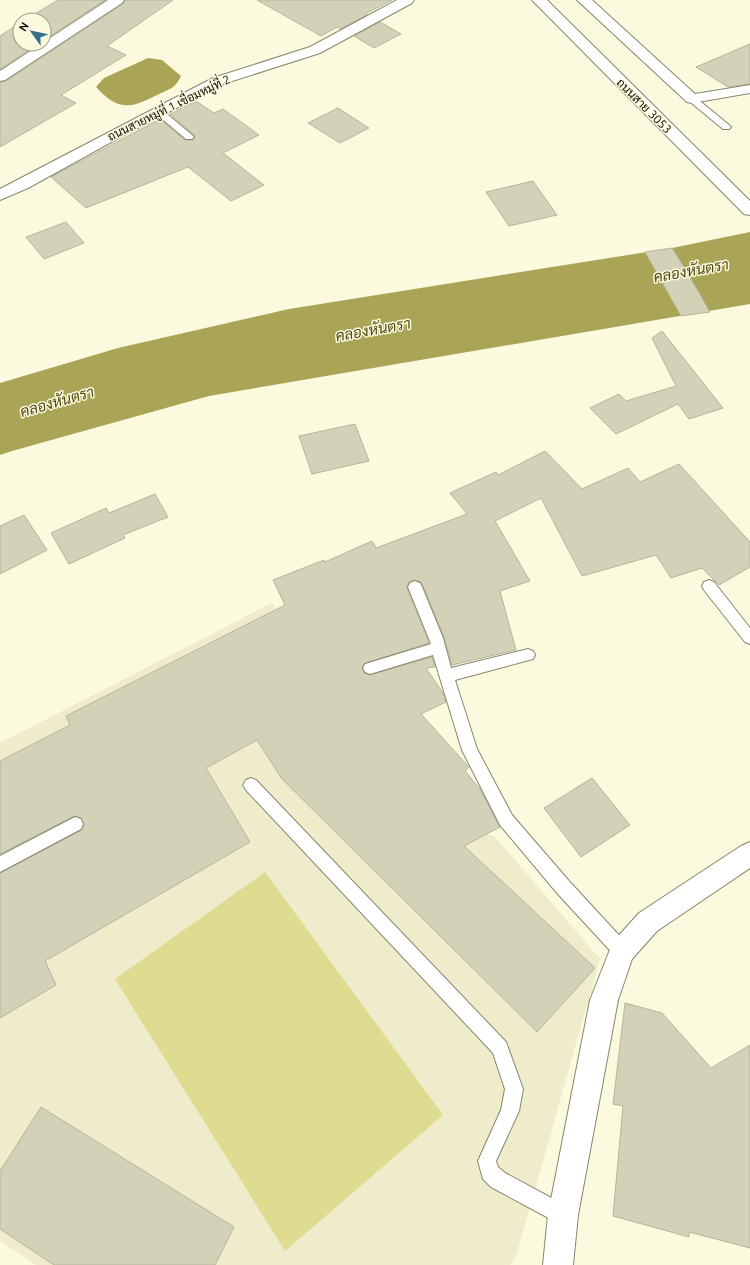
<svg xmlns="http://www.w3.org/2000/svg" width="750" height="1265" font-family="Ubuntu,Sarabun,sans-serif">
	<rect width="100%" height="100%" fill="#fbfadf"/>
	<path fill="#eeeccb" d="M 272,603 L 365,743 L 436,809 L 495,837 L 600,959 L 517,1253 L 510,1265 L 36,1265 L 0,1241 L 0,743 Z"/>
	<path fill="#dfdb90" d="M 265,872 L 443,1115 L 285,1251 L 115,979 Z"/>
	<g fill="#aaa556">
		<path d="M 148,58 L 162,60 L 181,76 C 175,89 169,89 157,95 C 130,109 118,111 96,87 L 104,78 Z"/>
		<path d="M 750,232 L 750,304 L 209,396 L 12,451 L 0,455 L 0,383 L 118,348 L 289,309 L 672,248 Z"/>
	</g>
	<g fill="#d3d2b8" stroke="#b6b59c">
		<path d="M 58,0 L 105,0 L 44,40 L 44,20 L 25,20 Z"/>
		<path d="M 125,0 L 173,0 L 107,46 L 126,55 L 61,95 L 76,103 L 0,147 L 0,82 L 6,81 L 123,4 Z"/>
		<path d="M 257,0 L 392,0 L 365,14 L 367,15 L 340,29 L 337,27 L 321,36 Z"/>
		<path d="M 380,22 L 401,34 L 374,48 L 354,36 Z"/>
		<path d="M 20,23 L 20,44 L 38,44 L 0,69 L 0,36 Z"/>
		<path d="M 750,44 L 750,84 L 728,87 L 696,67 Z"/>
		<path d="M 196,101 L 214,113 L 223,109 L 259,135 L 223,153 L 264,185 L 231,201 L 188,167 L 86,208 L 51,177 L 160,119 L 185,140 L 193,140 L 195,136 L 170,114 Z"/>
		<path d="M 338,108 L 369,128 L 340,143 L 308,123 Z"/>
		<path d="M 533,181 L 557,215 L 509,226 L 486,192 Z"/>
		<path d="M 66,222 L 84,243 L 44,259 L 26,237 Z"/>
		<path d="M 672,248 L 687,272 L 710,312 L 681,316 L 645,252 Z"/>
		<path d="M 662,331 L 723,408 L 689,419 L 678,404 L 616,434 L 590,408 L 619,394 L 626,401 L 676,386 L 652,338 Z"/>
		<path d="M 355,424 L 369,461 L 312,474 L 299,436 Z"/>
		<path d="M 545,451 L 582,489 L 628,468 L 640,482 L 679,464 L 750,542 L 750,567 L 719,585 L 702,568 L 671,578 L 656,555 L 582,576 L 541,498 L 495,521 L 530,581 L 500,591 L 516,650 L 452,665 L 444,637 L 423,586 L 421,582 L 414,580 L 409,582 L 407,588 L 429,643 L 365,663 L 362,667 L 364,673 L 370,675 L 432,657 L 435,667 L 426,668 L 443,693 L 446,702 L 421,714 L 468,766 L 469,767 L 465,771 L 480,789 L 500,827 L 464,846 L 595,968 L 537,1032 L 282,779 L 257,740 L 206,768 L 250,842 L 45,961 L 56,985 L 0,1018 L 0,873 L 82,830 L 84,825 L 81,818 L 74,816 L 0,854 L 0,761 L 70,725 L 66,716 L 285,605 L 273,580 L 324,560 L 325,562 L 372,541 L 376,548 L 467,514 L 450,493 L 496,472 L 498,475 Z"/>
		<path d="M 155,494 L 168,517 L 123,535 L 125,538 L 69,564 L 51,533 L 106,508 L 109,513 Z"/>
		<path d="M 24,515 L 47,550 L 0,574 L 0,526 Z"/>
		<path d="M 592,778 L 630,825 L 581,857 L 544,808 Z"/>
		<path d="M 625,1003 L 662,1013 L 711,1068 L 750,1045 L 750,1248 L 689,1232 L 689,1237 L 613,1216 L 623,1106 L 613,1104 Z"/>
		<path d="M 41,1107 L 234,1227 L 215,1265 L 54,1265 L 0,1229 L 0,1171 Z"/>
	</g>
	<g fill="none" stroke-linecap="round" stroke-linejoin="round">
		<g stroke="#87866e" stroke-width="2">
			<g id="lane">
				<path d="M 692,96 L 695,97 L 729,125 L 731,127 L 729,129 L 723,129 L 689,101 L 687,99 Z"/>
				<path d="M 158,108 L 161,109 L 192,135 L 194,137 L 192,139 L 186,139 L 155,113 L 153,111 Z"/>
				<path d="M 709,580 L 714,582 L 750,628 L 750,644 L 745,642 L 704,590 L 702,586 L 704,582 Z"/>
				<path d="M 415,581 L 420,583 L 422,587 L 443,638 L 451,668 L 528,649 L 533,651 L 535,655 L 533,659 L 455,680 L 477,749 L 512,815 L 569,881 L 628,945 L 630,951 L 628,957 L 622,959 L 616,957 L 557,893 L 500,825 L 462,750 L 433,655 L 370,674 L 365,672 L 363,668 L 365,664 L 431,644 L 408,587 L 410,583 Z"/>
				<path d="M 251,778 L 256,780 L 506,1042 L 523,1089 L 519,1111 L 496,1161 L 498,1167 L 505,1173 L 570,1208 L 573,1215 L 570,1222 L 563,1225 L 556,1222 L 491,1187 L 483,1179 L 478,1161 L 501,1110 L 505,1089 L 493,1053 L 246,790 L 243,785 L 246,780 Z"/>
				<path d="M 75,817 L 81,819 L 83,824 L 81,829 L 0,872 L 0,856 Z"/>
			</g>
		</g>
		<g stroke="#87866e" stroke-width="2">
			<g id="street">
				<path d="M 108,0 L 124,0 L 122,3 L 5,80 L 0,81 L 0,71 L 41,44 L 44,44 L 44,42 Z"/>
				<path d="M 397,0 L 414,0 L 412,3 L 320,53 L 223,84 L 124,135 L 28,188 L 0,200 L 0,189 L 213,78 L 310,47 Z"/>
				<path d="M 577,0 L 592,0 L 695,94 L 750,85 L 750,93 L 692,103 L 687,102 Z"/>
				<path d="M 750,842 L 750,868 L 657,931 L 632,959 L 618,1000 L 578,1215 L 573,1265 L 543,1265 L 548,1215 L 590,1000 L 613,942 L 639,913 L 741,846 Z"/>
			</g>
		</g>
		<g stroke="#87866e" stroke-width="2">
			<path id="secondary" d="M 532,0 L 547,0 L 750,201 L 750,215 L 744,214 Z"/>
		</g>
		<use href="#lane" fill="#fff" fill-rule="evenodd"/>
		<use href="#street" fill="#fff" fill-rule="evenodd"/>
		<use href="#secondary" fill="#fff" fill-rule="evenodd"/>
	</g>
	<g text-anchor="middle" stroke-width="3" stroke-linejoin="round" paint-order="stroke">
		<g font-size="12" fill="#100f07" stroke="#fbfadf">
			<text transform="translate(644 106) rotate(45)" y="4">ถนนสาย 3053</text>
			<text transform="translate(169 108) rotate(-26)" y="4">ถนนสายหมู่ที่ 1 เชื่อมหมู่ที่ 2</text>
		</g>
		<g font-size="15" font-style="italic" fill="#4e4a0c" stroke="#fbfadf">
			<text transform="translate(691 271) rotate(-10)" y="5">คลองหันตรา</text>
			<text transform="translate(373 330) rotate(-10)" y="5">คลองหันตรา</text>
			<text transform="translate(57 402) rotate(-16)" y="5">คลองหันตรา</text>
		</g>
	</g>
	<g transform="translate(32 32) rotate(303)"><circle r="19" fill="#fbfadf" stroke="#9d9c89"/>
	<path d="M0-3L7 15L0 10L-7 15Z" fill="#357088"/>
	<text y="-6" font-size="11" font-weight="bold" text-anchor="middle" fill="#100f07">N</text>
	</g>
</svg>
